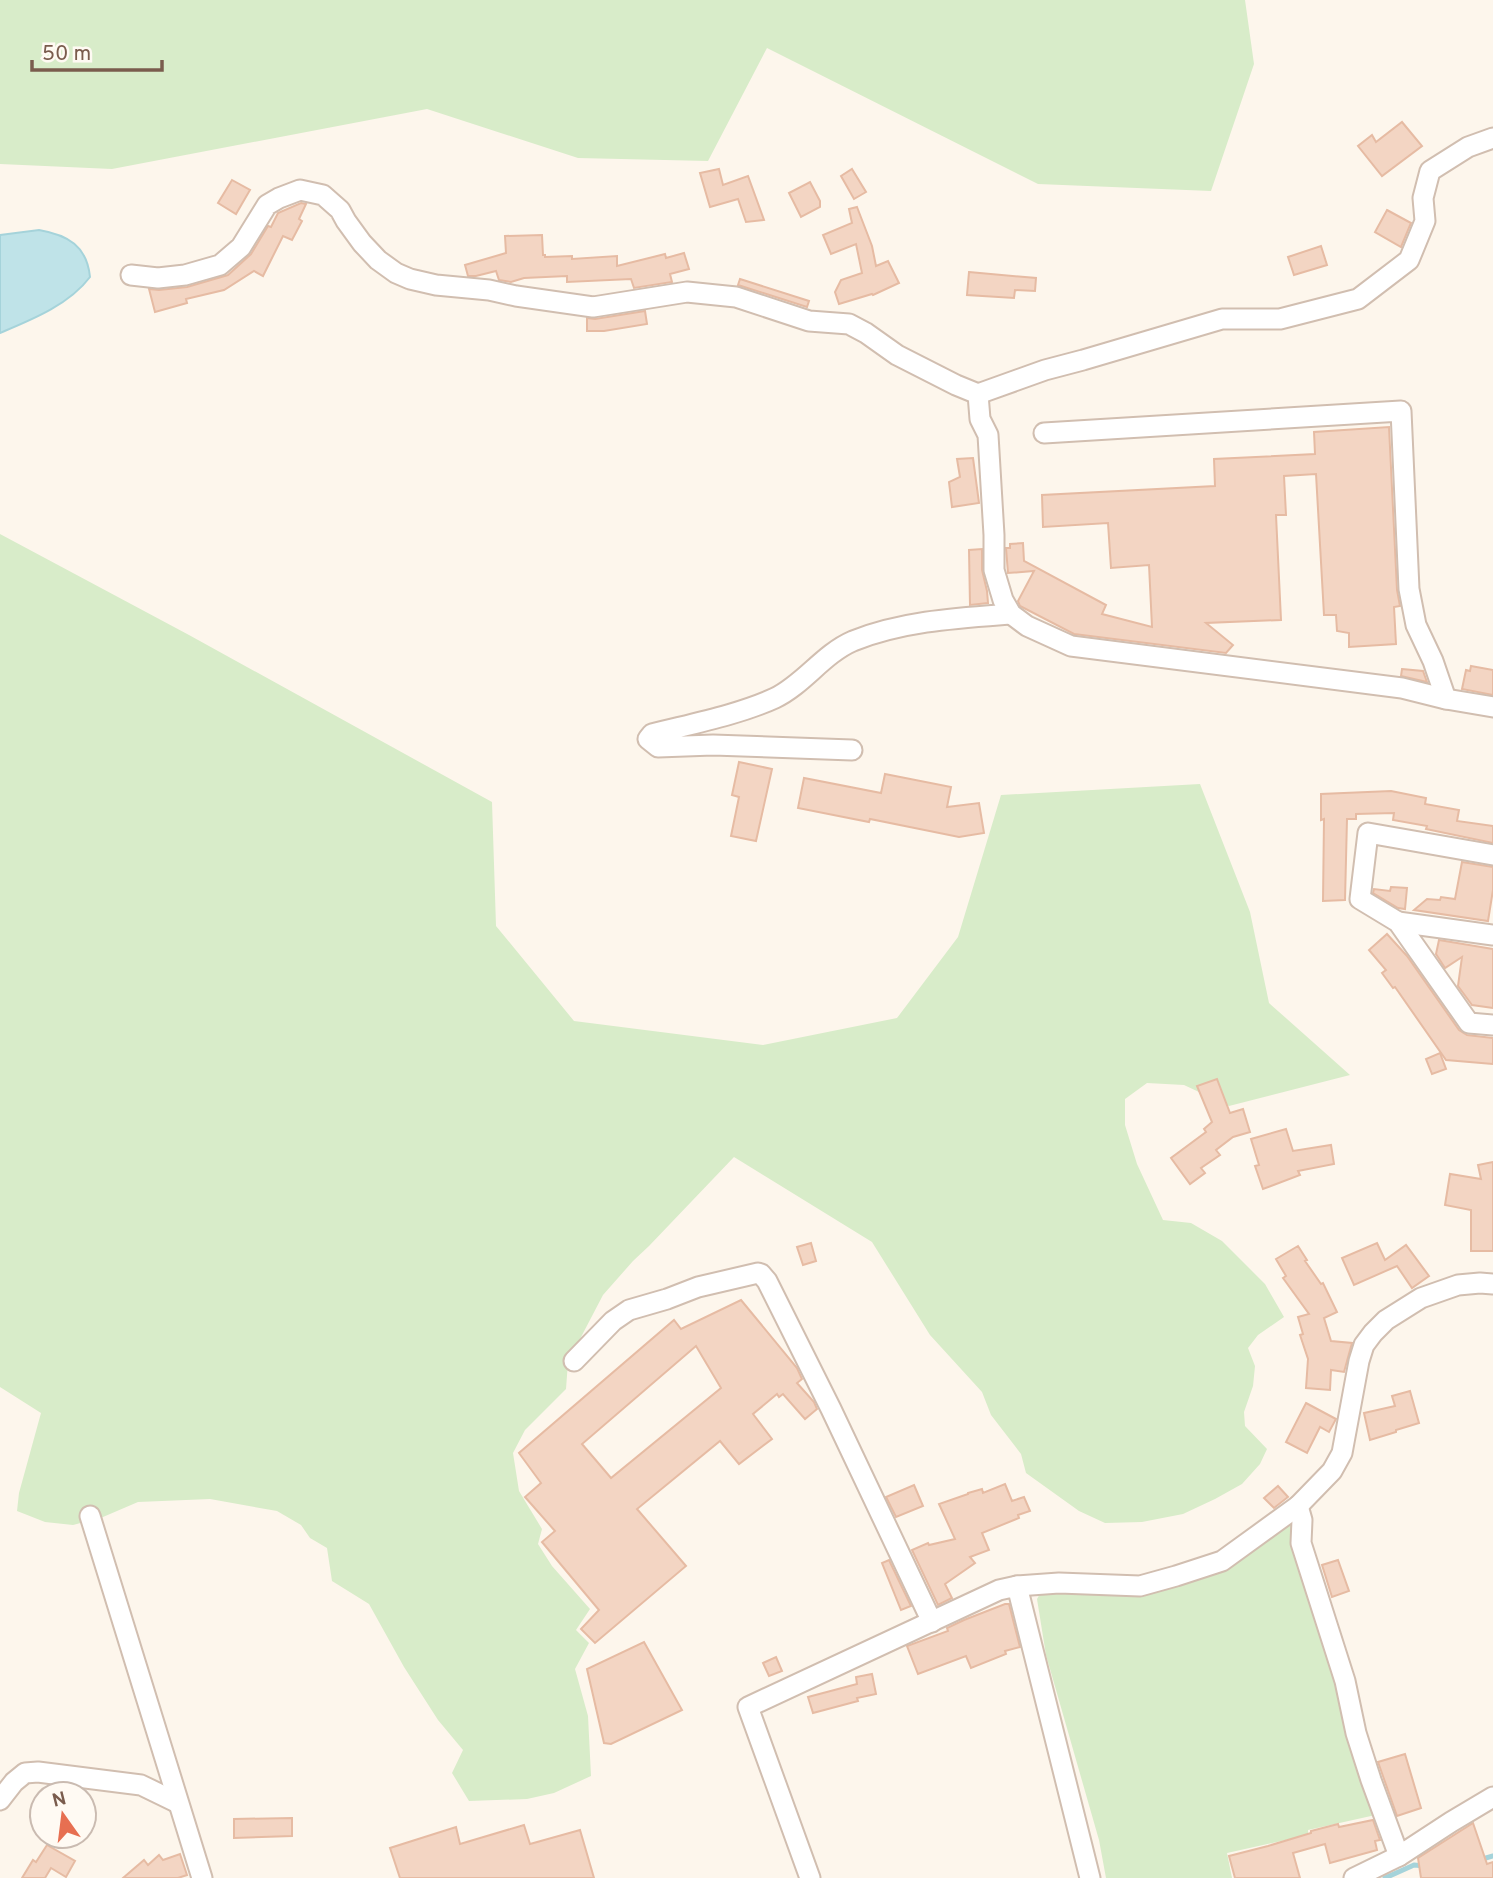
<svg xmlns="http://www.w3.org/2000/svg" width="1493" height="1878" font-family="Overpass,sans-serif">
	<rect width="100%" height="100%" fill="#fdf6ec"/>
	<g fill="#d8ecc9">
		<path d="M 0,0 L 1245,0 L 1254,64 L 1211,191 L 1038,184 L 767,48 L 708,161 L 578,158 L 427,109 L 112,169 L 0,164 Z"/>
		<path d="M 0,534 L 189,635 L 492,802 L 496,926 L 574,1021 L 763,1045 L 897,1018 L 958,937 L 1001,795 L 1200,784 L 1250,912 L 1269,1003 L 1350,1075 L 1229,1106 L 1184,1085 L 1147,1083 L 1125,1099 L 1125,1125 L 1137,1164 L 1163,1220 L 1191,1223 L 1222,1241 L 1265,1284 L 1284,1317 L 1258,1335 L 1248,1348 L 1255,1366 L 1253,1386 L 1244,1412 L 1245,1426 L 1267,1449 L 1260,1464 L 1242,1484 L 1215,1499 L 1183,1514 L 1142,1522 L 1105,1523 L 1079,1511 L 1026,1473 L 1021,1454 L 991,1415 L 982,1392 L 930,1335 L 872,1242 L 734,1157 L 649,1246 L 633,1261 L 603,1295 L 568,1362 L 566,1389 L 525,1430 L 513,1453 L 519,1491 L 542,1529 L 538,1544 L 552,1566 L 590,1609 L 576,1630 L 589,1643 L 575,1669 L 588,1716 L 591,1776 L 554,1793 L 527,1799 L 469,1801 L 452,1773 L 463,1750 L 438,1720 L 404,1667 L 369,1604 L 332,1581 L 327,1548 L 310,1538 L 301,1525 L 277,1511 L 210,1499 L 138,1502 L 103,1517 L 73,1525 L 45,1522 L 17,1511 L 19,1493 L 41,1413 L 0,1387 Z"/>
		<path d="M 1296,1516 L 1380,1814 L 1308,1830 L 1308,1835 L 1227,1853 L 1232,1878 L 1106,1878 L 1099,1840 L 1046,1655 L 1037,1599 L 1041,1592 L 1137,1594 L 1164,1590 L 1201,1577 Z"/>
	</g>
	<path fill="#bfe3e8" stroke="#a5d3da" stroke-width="2" d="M 39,230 C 68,235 87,246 90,277 C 69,305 31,320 0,333 L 0,235 Z"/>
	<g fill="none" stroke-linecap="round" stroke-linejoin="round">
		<g stroke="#a5d3da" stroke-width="5">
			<path d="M 1479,1860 L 1493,1856"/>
			<path d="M 1385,1878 L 1414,1865 L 1425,1866"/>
		</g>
	</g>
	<g fill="#f3d5c3" stroke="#e6bba3" stroke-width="2" fill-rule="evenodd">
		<path d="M 1402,122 L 1422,146 L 1382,176 L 1358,146 L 1372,135 L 1376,142 Z"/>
		<path d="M 719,169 L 723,185 L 748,176 L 764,220 L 746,222 L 738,199 L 710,207 L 700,173 Z"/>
		<path d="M 852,169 L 866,192 L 854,199 L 841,176 Z"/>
		<path d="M 232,180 L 250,190 L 236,214 L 218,203 Z"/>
		<path d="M 810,182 L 820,201 L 820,207 L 801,217 L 789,193 Z"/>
		<path d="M 301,203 L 306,204 L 299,219 L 302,221 L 292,240 L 283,236 L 263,276 L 254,271 L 224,290 L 186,299 L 187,303 L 155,312 L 149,289 L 159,290 L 187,287 L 228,275 L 251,254 L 268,226 L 271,227 L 278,213 Z"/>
		<path d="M 857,207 L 872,246 L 876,266 L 888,261 L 899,283 L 873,295 L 872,294 L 839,304 L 835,292 L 841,280 L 862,273 L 856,244 L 831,254 L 823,235 L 852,223 L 849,209 Z"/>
		<path d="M 1387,210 L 1411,223 L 1401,247 L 1375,232 Z"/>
		<path d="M 542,235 L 543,255 L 545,255 L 545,257 L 572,256 L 572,259 L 617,256 L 617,266 L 665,254 L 666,258 L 684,253 L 689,269 L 670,274 L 672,282 L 634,288 L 631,279 L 567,282 L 567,276 L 524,278 L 511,282 L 499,280 L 496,271 L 476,276 L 468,276 L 465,265 L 506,253 L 505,236 Z"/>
		<path d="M 1321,246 L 1327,265 L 1294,275 L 1288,257 Z"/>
		<path d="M 969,272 L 1036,278 L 1035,291 L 1015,290 L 1014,298 L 967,295 Z"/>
		<path d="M 740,279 L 809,301 L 807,307 L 738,285 Z"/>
		<path d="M 645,311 L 647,324 L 604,331 L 587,331 L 587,318 L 595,319 Z"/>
		<path d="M 1389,427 L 1397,590 L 1400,606 L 1394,607 L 1396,644 L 1349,647 L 1349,633 L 1337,631 L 1336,615 L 1324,615 L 1316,474 L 1284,476 L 1286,515 L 1276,515 L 1281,620 L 1206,623 L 1233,645 L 1226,653 L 1074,634 L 1020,606 L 1018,601 L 1034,571 L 1008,573 L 1006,548 L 1010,548 L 1010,544 L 1023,543 L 1024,561 L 1106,605 L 1102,614 L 1152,627 L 1149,565 L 1111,568 L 1108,523 L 1043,527 L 1042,495 L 1215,486 L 1214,459 L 1315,454 L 1314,432 Z"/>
		<path d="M 973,458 L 979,503 L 952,507 L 949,482 L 960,477 L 957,459 Z"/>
		<path d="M 982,549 L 982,570 L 987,591 L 988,603 L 970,605 L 969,550 Z"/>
		<path d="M 1471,666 L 1493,670 L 1493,695 L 1462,689 L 1466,670 L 1470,671 Z"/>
		<path d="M 1402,669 L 1423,671 L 1427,682 L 1401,676 Z"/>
		<path d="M 739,762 L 772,769 L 756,841 L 731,836 L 739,797 L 732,795 Z"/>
		<path d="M 885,774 L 951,787 L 947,807 L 979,803 L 984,833 L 959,837 L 870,819 L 869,822 L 798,808 L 804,778 L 881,793 Z"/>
		<path d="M 1391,791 L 1426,798 L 1425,804 L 1459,810 L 1457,821 L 1493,826 L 1493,843 L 1426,829 L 1427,826 L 1393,820 L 1394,813 L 1356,814 L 1356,819 L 1347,819 L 1345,900 L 1323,901 L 1324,819 L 1321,820 L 1321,794 Z"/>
		<path d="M 1462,862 L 1493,867 L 1493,890 L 1488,921 L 1414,910 L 1427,899 L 1440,900 L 1441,897 L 1455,899 Z"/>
		<path d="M 1391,887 L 1407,888 L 1405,909 L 1398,908 L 1373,893 L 1374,889 L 1390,891 Z"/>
		<path d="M 1387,934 L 1407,956 L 1459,1030 L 1467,1035 L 1493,1038 L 1493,1064 L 1446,1060 L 1395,987 L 1393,988 L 1382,973 L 1386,970 L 1369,950 Z"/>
		<path d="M 1439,940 L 1493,949 L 1493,1008 L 1472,1005 L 1458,986 L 1462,957 L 1445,968 L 1436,954 Z"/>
		<path d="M 1440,1053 L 1446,1069 L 1432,1074 L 1426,1059 Z"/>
		<path d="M 1217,1079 L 1230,1113 L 1243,1109 L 1250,1132 L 1233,1137 L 1216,1150 L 1220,1155 L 1201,1168 L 1205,1173 L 1190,1184 L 1171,1158 L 1206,1132 L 1204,1129 L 1212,1122 L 1197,1086 Z"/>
		<path d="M 1286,1129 L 1293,1151 L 1331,1145 L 1334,1164 L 1298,1171 L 1300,1175 L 1263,1189 L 1255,1166 L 1259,1165 L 1251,1139 Z"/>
		<path d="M 1493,1162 L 1493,1251 L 1471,1251 L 1471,1210 L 1445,1205 L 1450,1174 L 1481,1179 L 1478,1165 Z"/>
		<path d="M 811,1243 L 816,1261 L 803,1265 L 797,1247 Z"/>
		<path d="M 1377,1243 L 1385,1260 L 1406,1245 L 1429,1276 L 1412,1288 L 1397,1266 L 1354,1285 L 1342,1258 Z"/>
		<path d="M 1298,1246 L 1307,1260 L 1305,1261 L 1321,1284 L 1323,1283 L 1337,1312 L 1324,1318 L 1331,1341 L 1352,1343 L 1344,1372 L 1331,1370 L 1330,1390 L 1306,1388 L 1308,1359 L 1300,1335 L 1303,1334 L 1298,1317 L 1309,1314 L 1283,1278 L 1286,1276 L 1276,1259 Z"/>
		<path d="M 741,1300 L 797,1368 L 802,1379 L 797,1383 L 814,1402 L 817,1409 L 805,1419 L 783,1394 L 779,1397 L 777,1394 L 753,1414 L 772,1439 L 739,1464 L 720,1441 L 637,1509 L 686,1566 L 595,1643 L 581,1629 L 599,1610 L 542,1542 L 555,1531 L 525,1497 L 541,1483 L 519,1453 L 674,1320 L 681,1329 ZM 696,1346 L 721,1388 L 611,1478 L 582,1444 Z"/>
		<path d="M 1410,1391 L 1419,1423 L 1396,1430 L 1396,1432 L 1370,1440 L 1364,1413 L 1395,1406 L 1392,1396 Z"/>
		<path d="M 1306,1403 L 1336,1419 L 1329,1432 L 1320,1427 L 1307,1453 L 1286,1442 Z"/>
		<path d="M 1005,1484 L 1012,1501 L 1024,1497 L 1030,1511 L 1018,1515 L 1019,1518 L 982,1533 L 989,1550 L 970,1557 L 975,1563 L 945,1584 L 952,1598 L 938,1605 L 912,1550 L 928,1543 L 929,1545 L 955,1539 L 939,1504 L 968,1494 L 968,1493 L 982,1489 L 983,1493 Z"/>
		<path d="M 914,1485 L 923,1506 L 896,1517 L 886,1497 Z"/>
		<path d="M 1278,1486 L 1288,1497 L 1274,1508 L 1264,1498 Z"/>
		<path d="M 889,1560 L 911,1606 L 901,1610 L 882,1563 Z"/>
		<path d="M 1338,1560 L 1349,1591 L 1332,1597 L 1322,1565 Z"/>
		<path d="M 1005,1604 L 1009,1604 L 1020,1647 L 1005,1651 L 1006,1654 L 971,1668 L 966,1656 L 918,1674 L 907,1646 L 948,1631 L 947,1628 L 964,1620 Z"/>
		<path d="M 644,1642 L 682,1710 L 611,1744 L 604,1743 L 587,1669 Z"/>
		<path d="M 776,1657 L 782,1671 L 769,1676 L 763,1663 Z"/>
		<path d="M 872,1674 L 876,1694 L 857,1698 L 858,1701 L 813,1713 L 808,1697 L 857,1684 L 856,1677 Z"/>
		<path d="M 1405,1754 L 1421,1808 L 1397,1816 L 1378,1762 Z"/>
		<path d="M 292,1818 L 292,1836 L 234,1838 L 234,1819 Z"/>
		<path d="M 1373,1820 L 1380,1840 L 1375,1841 L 1377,1850 L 1330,1863 L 1325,1844 L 1293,1853 L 1300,1878 L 1235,1878 L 1229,1856 L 1268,1846 L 1311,1833 L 1311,1831 L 1338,1824 L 1339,1827 Z"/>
		<path d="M 1473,1823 L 1487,1864 L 1493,1862 L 1493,1878 L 1421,1878 L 1418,1858 Z"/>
		<path d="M 524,1825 L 530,1844 L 580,1830 L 594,1878 L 400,1878 L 390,1848 L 456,1827 L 460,1844 Z"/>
		<path d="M 47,1845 L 75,1861 L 66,1877 L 51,1868 L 45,1878 L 22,1878 L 33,1860 L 36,1862 Z"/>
		<path d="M 180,1854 L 187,1875 L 178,1878 L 123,1878 L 144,1860 L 148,1865 L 159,1855 L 163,1860 Z"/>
	</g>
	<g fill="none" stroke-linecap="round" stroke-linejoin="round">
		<g stroke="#d1beb0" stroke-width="23">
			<g id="minor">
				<path d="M 131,275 L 158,278 L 185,275 L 220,265 L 241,247 L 267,205 L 279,198 L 300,190 L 323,195 L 340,210 L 346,221 L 362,243 L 378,260 L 396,273 L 410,279 L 436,285 L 489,290 L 516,296 L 593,307 L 687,292 L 736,297 L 809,321 L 849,324 L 866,333 L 897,355 L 956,385 L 978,394 L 980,419 L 988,435 L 994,535 L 994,570 L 1003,600 L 1011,614 L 1027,626 L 1071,646 L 1402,688 L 1446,699 L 1493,707"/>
				<path d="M 978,394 L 1045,370 L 1083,360 L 1222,319 L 1280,319 L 1358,299 L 1409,260 L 1425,221 L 1423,198 L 1430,171 L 1468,147 L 1493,138"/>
				<path d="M 1044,433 L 1401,411 L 1409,589 L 1416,625 L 1433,661 L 1446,699"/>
				<path d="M 852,750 L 713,745 L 658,747 L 648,739 L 652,734 C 691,724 738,715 775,698 C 804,684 823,654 853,641 C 903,621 958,618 1011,614"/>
				<path d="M 1493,855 L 1368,833 L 1360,899 L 1398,922 L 1469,1023 L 1493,1025"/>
				<path d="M 1398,922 L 1493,935"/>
				<path d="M 574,1361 L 613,1321 L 629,1310 L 667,1299 L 698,1287 L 758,1273 L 761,1274 L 767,1281 L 831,1409 L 932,1622"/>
				<path d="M 1298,1506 L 1302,1520 L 1301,1543 L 1345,1681 L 1356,1733 L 1371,1780 L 1399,1856"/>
				<path d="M 90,1516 L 202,1878"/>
				<path d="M 1017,1586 L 1059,1583 L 1140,1586 L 1176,1576 L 1222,1561 L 1298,1506 L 1332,1471 L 1342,1453 L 1359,1361 L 1364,1345 L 1373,1333 L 1386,1320 L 1421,1298 L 1458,1285 L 1480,1283 L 1493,1284"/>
				<path d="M 0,1800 L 14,1782 L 25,1773 L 38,1772 L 141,1785 L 178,1803"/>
				<path d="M 810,1878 L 748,1707 L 999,1590 L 1017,1586 L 1090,1878"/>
				<path d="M 1354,1878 L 1399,1856 L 1451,1822 L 1493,1797"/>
			</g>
		</g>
		<use href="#minor" stroke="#fff" stroke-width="19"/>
	</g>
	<g transform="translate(63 1815) rotate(346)"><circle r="33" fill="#fffaf3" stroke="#cabbb1" stroke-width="2"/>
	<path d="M0-5L12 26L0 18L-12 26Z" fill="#e76f51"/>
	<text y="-10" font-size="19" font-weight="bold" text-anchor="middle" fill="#7a5c4d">N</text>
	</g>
	<path d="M32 60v10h130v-10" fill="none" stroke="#7a5c4d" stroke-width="3.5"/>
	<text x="42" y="60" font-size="21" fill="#7a5c4d" stroke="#fffaf3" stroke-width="5" paint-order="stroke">50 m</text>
</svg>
